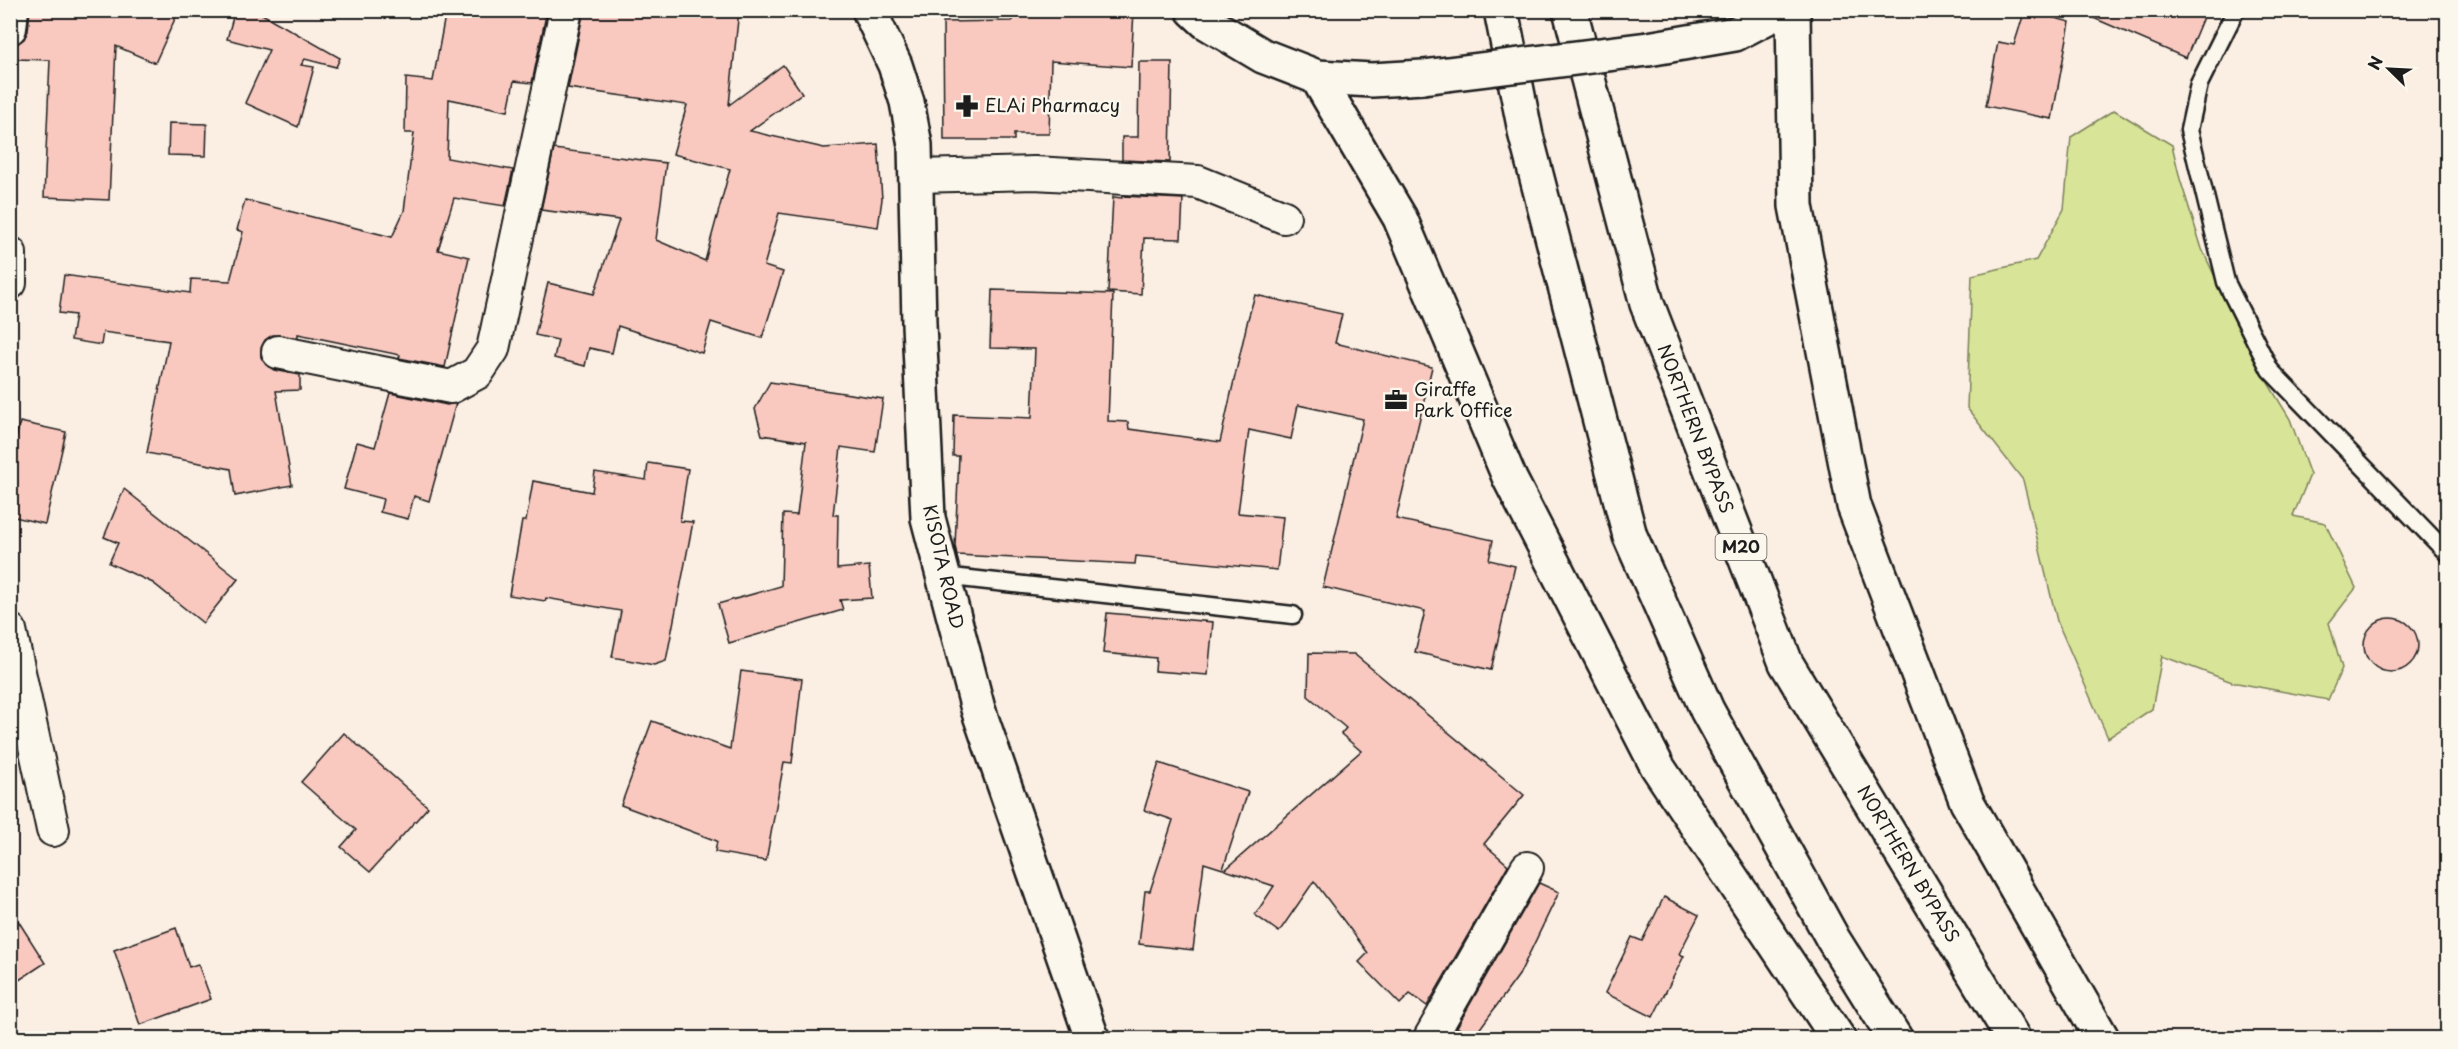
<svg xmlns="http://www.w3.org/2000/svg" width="2458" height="1049" font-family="'Playpen Sans',sans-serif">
	<rect width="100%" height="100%" fill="#fbeee3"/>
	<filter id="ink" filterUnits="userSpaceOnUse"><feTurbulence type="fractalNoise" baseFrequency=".0167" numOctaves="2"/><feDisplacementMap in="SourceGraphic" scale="12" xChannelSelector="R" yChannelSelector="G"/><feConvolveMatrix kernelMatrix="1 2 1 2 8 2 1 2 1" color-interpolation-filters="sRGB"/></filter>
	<g filter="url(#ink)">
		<path fill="#d8e497" stroke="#7a805a" stroke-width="1.5" d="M 2114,110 L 2172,145 L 2180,179 L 2202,249 L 2254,360 L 2290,419 L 2310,475 L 2293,516 L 2325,523 L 2356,588 L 2329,623 L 2342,668 L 2328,700 L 2232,682 L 2162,656 L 2152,709 L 2108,738 L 2057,621 L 2023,480 L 1967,408 L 1972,275 L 2036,260 L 2064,209 L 2071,137 Z"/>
		<g fill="#f9c9c0" stroke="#1c1c1c" stroke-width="1.5">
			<path d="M 30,10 L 179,10 L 155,63 L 116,46 L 109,200 L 44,197 L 50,60 L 15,59 L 15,45 L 24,39 L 28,31 Z"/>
			<path d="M 235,10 L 255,10 L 340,58 L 336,67 L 305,59 L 301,65 L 314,67 L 298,127 L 245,103 L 269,50 L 227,39 Z"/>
			<path d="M 446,10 L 547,10 L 532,83 L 514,81 L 508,111 L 449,99 L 447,158 L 513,170 L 505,206 L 454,198 L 438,250 L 469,257 L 445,367 L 399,358 L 400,355 L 298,334 L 298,338 L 273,335 L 265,340 L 261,348 L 261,357 L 266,365 L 274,370 L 300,375 L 300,390 L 276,391 L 292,485 L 235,496 L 231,469 L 147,453 L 169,341 L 103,332 L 101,345 L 71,340 L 75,315 L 59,313 L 64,275 L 190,293 L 191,279 L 230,281 L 243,232 L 237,230 L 245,200 L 392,237 L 404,211 L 414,133 L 405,133 L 406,78 L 433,81 Z"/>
			<path d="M 584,10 L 739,10 L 729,105 L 783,65 L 802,93 L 750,131 L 824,148 L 878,144 L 882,199 L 878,227 L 779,213 L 764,266 L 783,272 L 762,338 L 711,322 L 702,353 L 618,326 L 612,353 L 589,348 L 585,366 L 554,358 L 558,340 L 535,335 L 548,283 L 594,294 L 619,220 L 541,210 L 554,149 L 666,163 L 656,240 L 705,261 L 730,169 L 673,154 L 687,105 L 568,88 Z"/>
			<path d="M 1012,10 L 1134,10 L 1131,67 L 1051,61 L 1049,134 L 1014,134 L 1014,140 L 944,140 L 943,22 L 1012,21 Z"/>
			<path d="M 2025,10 L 2070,22 L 2052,119 L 1986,106 L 1998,42 L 2014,45 Z"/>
			<path d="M 2075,10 L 2206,10 L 2186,58 Z"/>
			<path d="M 1139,62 L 1172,62 L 1170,162 L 1122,160 L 1122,137 L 1138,137 Z"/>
			<path d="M 169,123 L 207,124 L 206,156 L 168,155 Z"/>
			<path d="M 1122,196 L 1183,199 L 1181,239 L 1144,238 L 1141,294 L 1108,292 L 1113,197 L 1122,198 Z"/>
			<path d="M 992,290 L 1113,294 L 1108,421 L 1128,422 L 1129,429 L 1220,442 L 1248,319 L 1255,295 L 1342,314 L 1335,343 L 1432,367 L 1396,519 L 1493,540 L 1489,560 L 1515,566 L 1491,670 L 1415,652 L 1425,611 L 1323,587 L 1363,419 L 1298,405 L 1291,439 L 1249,430 L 1238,513 L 1283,517 L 1277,570 L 1136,556 L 1135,564 L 957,555 L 955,546 L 959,456 L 953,456 L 954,415 L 1032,418 L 1035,349 L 990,348 Z"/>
			<path d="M 770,382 L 883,399 L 875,452 L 841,447 L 833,515 L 838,515 L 837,569 L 869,566 L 872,598 L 840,600 L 843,610 L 729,643 L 718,604 L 781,586 L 783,514 L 797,515 L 806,442 L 762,435 L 755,409 Z"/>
			<path d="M 390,393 L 447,405 L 456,403 L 429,501 L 414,496 L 408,519 L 380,512 L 383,499 L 344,489 L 357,442 L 375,447 Z"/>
			<path d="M 20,422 L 66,432 L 45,524 L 10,516 L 10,463 Z"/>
			<path d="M 648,463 L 688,469 L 680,521 L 693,522 L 666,661 L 654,665 L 612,657 L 621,611 L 546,598 L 545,601 L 509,595 L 522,521 L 526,521 L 533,481 L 592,492 L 595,472 L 646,480 Z"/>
			<path d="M 124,489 L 238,579 L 203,623 L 153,583 L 109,563 L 118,543 L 104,537 Z"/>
			<path d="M 1107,613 L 1213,622 L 1208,675 L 1155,671 L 1156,658 L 1103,653 Z"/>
			<circle cx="2391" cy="645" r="27"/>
			<path d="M 1309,653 L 1354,654 L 1524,795 L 1484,844 L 1508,865 L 1427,1006 L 1410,994 L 1400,1004 L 1359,962 L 1368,953 L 1314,881 L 1279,932 L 1255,915 L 1274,886 L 1225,870 L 1361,751 L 1341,734 L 1346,728 L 1308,696 Z"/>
			<path d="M 741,671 L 802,679 L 792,763 L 784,762 L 766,861 L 715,852 L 717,841 L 621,805 L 652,721 L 730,749 Z"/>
			<path d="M 344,733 L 428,807 L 370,872 L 341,847 L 356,830 L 301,782 Z"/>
			<path d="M 1159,763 L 1248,792 L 1223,869 L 1204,863 L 1193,950 L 1139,944 L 1145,891 L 1150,891 L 1173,820 L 1144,810 Z"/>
			<path d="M 1539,883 L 1559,892 L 1519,975 L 1473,1038 L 1457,1027 Z"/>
			<path d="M 1664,897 L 1699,915 L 1679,954 L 1684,956 L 1653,1017 L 1605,993 L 1632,937 L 1642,941 Z"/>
			<path d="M 10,908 L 45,963 L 10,986 Z"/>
			<path d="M 176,928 L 189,967 L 198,964 L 211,999 L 140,1025 L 114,950 Z"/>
		</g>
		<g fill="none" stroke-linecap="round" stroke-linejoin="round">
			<g stroke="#1c1c1c" stroke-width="21">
				<g id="service">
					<path d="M 2236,10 L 2199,84 L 2189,130 L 2226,282 L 2270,370 L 2448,554"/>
					<path d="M 943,576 L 1293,615"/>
				</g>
			</g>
			<g stroke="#1c1c1c" stroke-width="36">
				<g id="minor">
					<path d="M 10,28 L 12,10"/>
					<path d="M 916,176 L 1034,173 L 1198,182 L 1284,217"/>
					<path d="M 10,253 L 10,283"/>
					<path d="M 278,352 L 451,387 L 477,373 L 493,349 L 566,10"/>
					<path d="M 10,630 L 53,830"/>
					<path d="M 1430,1038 L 1527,868"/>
				</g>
			</g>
			<g stroke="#1c1c1c" stroke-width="38">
				<path id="tertiary" d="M 869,10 L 895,65 L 907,102 L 915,145 L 919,324 L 928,518 L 978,709 L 1092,1038"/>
			</g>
			<g stroke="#1c1c1c" stroke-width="38">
				<g id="secondary">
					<path d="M 1193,10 L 1206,22 L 1263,56 L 1317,77 L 1372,80 L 1423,77"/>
					<path d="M 1648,49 L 1735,34 L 1781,10"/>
				</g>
			</g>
			<g stroke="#1c1c1c" stroke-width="38">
				<g id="motorway">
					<path d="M 1501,10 L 1526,136 L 1630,536 L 1707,710 L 1833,939 L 1895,1038"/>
					<path d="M 1570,10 L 1647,304 L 1786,663 L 2013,1038"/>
					<path d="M 1793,10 L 1796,206 L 1854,506 L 1967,802 L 2102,1038"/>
					<path d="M 1317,77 L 1400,218 L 1510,479 L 1657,766 L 1838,1038"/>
				</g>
			</g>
			<use href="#service" stroke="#fbf7ec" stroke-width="16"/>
			<use href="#minor" stroke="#fbf7ec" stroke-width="32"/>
			<use href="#tertiary" stroke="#fbf7ec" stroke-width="33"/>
			<use href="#secondary" stroke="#fbf7ec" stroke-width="33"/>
			<use href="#motorway" stroke="#fbf7ec" stroke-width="33"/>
			<g stroke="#1c1c1c" stroke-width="38" stroke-linecap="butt">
				<path id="secondary-bridge" d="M 1423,77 L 1648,49"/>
			</g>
			<use href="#secondary-bridge" stroke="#fbf7ec" stroke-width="33"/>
		</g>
	</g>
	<defs>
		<g id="pharmacy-bare" transform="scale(1.8)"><path d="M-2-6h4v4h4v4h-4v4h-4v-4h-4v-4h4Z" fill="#1c1c1c" stroke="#fbf7ec" stroke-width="2.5" paint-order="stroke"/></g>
		<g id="office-bare" transform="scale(1.8)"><path d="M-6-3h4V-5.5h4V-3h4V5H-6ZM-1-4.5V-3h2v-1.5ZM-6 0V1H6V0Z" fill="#1c1c1c" stroke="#fbf7ec" stroke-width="2.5" paint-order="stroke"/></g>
	</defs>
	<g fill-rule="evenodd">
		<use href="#pharmacy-bare" x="967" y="106"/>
		<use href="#office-bare" x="1396" y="400"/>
	</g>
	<g text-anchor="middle" stroke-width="5" stroke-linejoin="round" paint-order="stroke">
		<rect fill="#fbf7ec" stroke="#5f5e5a" stroke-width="1.5" x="1715.5" y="534" width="51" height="26" rx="4.5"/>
		<g font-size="16" font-weight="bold" fill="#1c1c1c">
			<text x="1741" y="553">M20</text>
		</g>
		<g font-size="18" fill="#1c1c1c" stroke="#fbf7ec" text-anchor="start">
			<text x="985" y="112">ELAi Pharmacy</text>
			<text x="1414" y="396">Giraffe<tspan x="1414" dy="21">Park Office</tspan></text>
		</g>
		<g font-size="18" fill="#1c1c1c" stroke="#fbf7ec">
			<text transform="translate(1695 429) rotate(69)" y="6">NORTHERN BYPASS</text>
			<text transform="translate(943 567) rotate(77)" y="6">KISOTA ROAD</text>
			<text transform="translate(1908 864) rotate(59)" y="6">NORTHERN BYPASS</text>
		</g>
	</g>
	<rect width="2458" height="1049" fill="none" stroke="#fbf7ec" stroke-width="36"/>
	<rect x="18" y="18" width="2422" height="1013" fill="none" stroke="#1c1c1c" stroke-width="2" filter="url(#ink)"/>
	<g transform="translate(2389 69) rotate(294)" stroke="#fbf7ec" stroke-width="4.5" paint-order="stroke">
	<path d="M0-4.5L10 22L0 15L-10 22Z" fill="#1c1c1c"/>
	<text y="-9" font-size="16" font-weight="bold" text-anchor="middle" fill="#1c1c1c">N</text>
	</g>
</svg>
